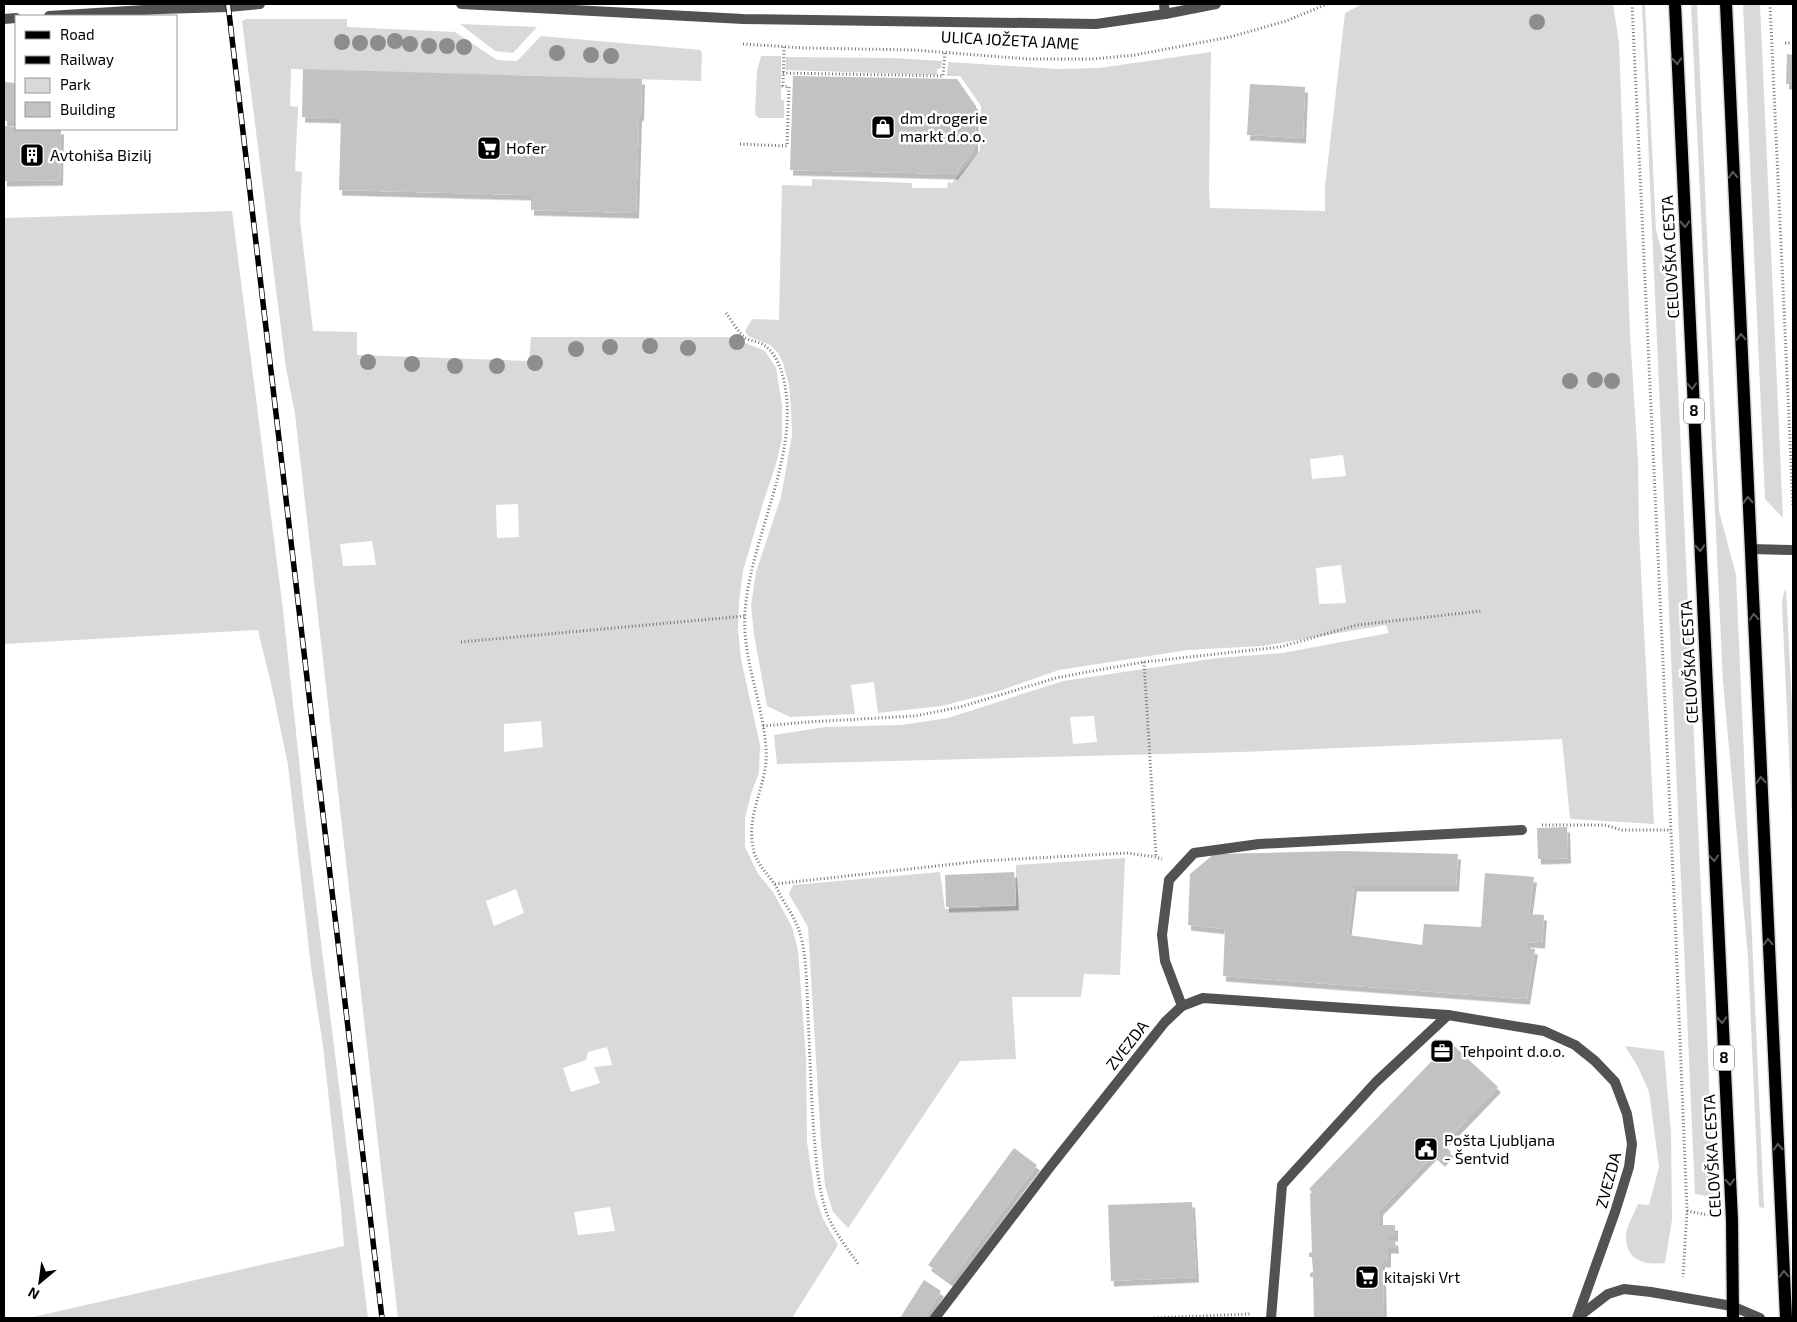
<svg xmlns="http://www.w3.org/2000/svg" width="1797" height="1322" font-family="'Exo 2',sans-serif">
	<defs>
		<filter id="shadow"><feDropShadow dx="3" dy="5.5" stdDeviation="0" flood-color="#0004"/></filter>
	</defs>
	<rect width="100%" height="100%" fill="#fff"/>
	<g fill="#d9d9d9" fill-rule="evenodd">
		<path d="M 1362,4 L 1613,4 L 1619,43 L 1630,334 L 1638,461 L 1639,532 L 1654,824 L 1570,819 L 1562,739 L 1240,752 L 777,764 L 774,735 L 825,727 L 901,725 L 948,718 L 1063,681 L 1218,658 L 1283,653 L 1389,633 L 1386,625 L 1374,627 L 1263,646 L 1188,650 L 1059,670 L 999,691 L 942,706 L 878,713 L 874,682 L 851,685 L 855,714 L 790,717 L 767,706 L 754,635 L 751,605 L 756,572 L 781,497 L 792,435 L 791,409 L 789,385 L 783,363 L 778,353 L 770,345 L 748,336 L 745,331 L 752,319 L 779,320 L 782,185 L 812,186 L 812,179 L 912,183 L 912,188 L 947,188 L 948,182 L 952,183 L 980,150 L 981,106 L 960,76 L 947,76 L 948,62 L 1057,69 L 1099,68 L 1211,52 L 1209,188 L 1210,208 L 1325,211 L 1325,187 L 1345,13 ZM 1343,455 L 1346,476 L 1312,479 L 1310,459 ZM 1341,565 L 1346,603 L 1319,604 L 1316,568 ZM 1094,716 L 1097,742 L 1073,744 L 1070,717 Z"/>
		<path d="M 1642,4 L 1645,4 L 1656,230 L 1664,261 L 1673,275 L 1706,1001 L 1713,1197 L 1695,1194 Z"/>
		<path d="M 1691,4 L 1697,4 L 1719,511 L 1736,575 L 1764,1208 L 1759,1207 L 1748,957 L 1723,682 Z"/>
		<path d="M 1743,4 L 1760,4 L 1783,518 L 1765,499 Z"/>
		<path d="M 246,19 L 347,19 L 347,27 L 455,32 L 497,60 L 517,61 L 541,36 L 701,50 L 702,55 L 701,81 L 291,69 L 290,106 L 298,107 L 295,171 L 302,172 L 300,219 L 313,331 L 357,332 L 357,355 L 529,361 L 531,337 L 730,337 L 765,351 L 776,368 L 782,405 L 782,439 L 776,464 L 763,503 L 743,571 L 739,602 L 738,629 L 741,659 L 760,745 L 759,773 L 751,794 L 745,818 L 745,847 L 758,874 L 773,892 L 792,927 L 798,950 L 806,1058 L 807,1142 L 815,1195 L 823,1219 L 838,1245 L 792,1318 L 398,1318 L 295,414 L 286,368 L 242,21 ZM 518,504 L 519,537 L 497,538 L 496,505 ZM 372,541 L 376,565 L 343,566 L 340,544 ZM 541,721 L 543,747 L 504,752 L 504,724 ZM 516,889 L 524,913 L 494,926 L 486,901 ZM 607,1047 L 612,1065 L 594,1067 L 600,1083 L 571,1092 L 563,1068 L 586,1060 L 588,1052 ZM 610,1207 L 615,1231 L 578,1235 L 574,1212 Z"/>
		<path d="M 460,24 L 537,27 L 513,53 L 495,51 Z"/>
		<path d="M 761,56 L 781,56 L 781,100 L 784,100 L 784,118 L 759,118 L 755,114 L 757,70 Z"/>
		<path d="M 786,57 L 893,58 L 942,61 L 941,68 L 937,69 L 937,75 L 785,70 Z"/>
		<path d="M 232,211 L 283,610 L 304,807 L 368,1318 L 29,1318 L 344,1246 L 341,1209 L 323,1046 L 311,967 L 288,765 L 272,688 L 258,630 L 4,644 L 4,218 Z"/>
		<path d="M 1786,588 L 1793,725 L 1793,841 L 1782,604 L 1783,596 Z"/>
		<path d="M 1125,858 L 1120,975 L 1084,974 L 1081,997 L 1012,997 L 1016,1059 L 960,1061 L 848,1228 L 833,1212 L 825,1186 L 821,1142 L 808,927 L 789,894 L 793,885 L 940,872 L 945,909 L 1016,906 L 1016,865 Z"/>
		<path d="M 1625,1046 L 1664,1051 L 1671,1133 L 1672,1220 L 1665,1263 C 1646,1265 1628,1262 1626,1239 C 1625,1228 1634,1214 1638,1204 L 1649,1205 L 1659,1167 L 1649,1092 L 1638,1067 Z"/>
	</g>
	<g fill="#c2c2c2" filter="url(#shadow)">
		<path d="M 1787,54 L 1793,55 L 1793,84 L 1786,84 Z"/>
		<path d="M 303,69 L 642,79 L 641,115 L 639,116 L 636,213 L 531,210 L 531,195 L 339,190 L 341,118 L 302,117 Z"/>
		<path d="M 793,76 L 957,79 L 976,106 L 975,147 L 955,174 L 790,170 Z"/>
		<path d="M 4,82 L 16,83 L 16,121 L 4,121 Z"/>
		<path d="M 1250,84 L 1305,87 L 1303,138 L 1247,135 Z"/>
		<path d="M 4,126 L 16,127 L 16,129 L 61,129 L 60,180 L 4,181 Z"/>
		<path d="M 1567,827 L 1568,858 L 1538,859 L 1537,828 Z"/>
		<path d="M 1344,851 L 1458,854 L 1456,886 L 1354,886 L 1348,935 L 1422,945 L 1424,924 L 1481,927 L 1485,873 L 1534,877 L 1529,914 L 1544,915 L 1542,943 L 1527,942 L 1528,948 L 1535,949 L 1527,999 L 1223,976 L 1225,929 L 1188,925 L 1190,874 L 1214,854 Z"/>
		<path d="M 1014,872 L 1016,905 L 946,907 L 945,875 Z"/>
		<path d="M 1450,1042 L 1498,1087 L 1443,1144 L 1451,1152 L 1442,1161 L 1434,1154 L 1380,1210 L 1380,1225 L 1395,1225 L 1395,1236 L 1388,1236 L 1388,1240 L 1395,1240 L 1396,1248 L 1388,1248 L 1388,1262 L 1382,1262 L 1382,1271 L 1385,1272 L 1385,1276 L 1383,1276 L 1384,1318 L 1314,1318 L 1313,1277 L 1310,1277 L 1310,1273 L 1313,1272 L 1312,1257 L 1309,1257 L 1309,1253 L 1312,1252 L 1310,1194 L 1312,1192 L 1309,1189 Z"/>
		<path d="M 1014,1148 L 1037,1165 L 950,1281 L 928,1265 Z"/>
		<path d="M 1192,1202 L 1196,1277 L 1111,1281 L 1108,1205 Z"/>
		<path d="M 924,1280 L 941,1291 L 924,1318 L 900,1318 Z"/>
	</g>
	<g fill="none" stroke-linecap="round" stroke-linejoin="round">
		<g stroke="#dbdbdb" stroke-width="15">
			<g id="primary">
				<path d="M 1675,4 L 1732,1220 L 1733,1318"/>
				<path d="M 1726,4 L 1786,1318"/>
			</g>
		</g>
		<g stroke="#747474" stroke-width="3" stroke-dasharray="1 2.5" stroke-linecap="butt">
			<path d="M 1632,4 L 1675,917 L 1687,1211 L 1683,1277"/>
			<path d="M 1770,4 L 1793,506"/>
			<path d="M 1785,43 L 1793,43"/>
			<path d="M 743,44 L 805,48 L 914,50 L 1028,59 L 1092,59 L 1135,55 L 1230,37 L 1286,21 L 1327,4"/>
			<path d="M 783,73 L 943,76 L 945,53"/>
			<path d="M 740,144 L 787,146 L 789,87 L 783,86 L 784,47"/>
			<path d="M 726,313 C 732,321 738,332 745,338 C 750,341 758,341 764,345 C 772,350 778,361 781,370 C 806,446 750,534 745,613 C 742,660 763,702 766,748 C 769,786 744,813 754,852 C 758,865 766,872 773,882 C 777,887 779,894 783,900 C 792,915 798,923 802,941 C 807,966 807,992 808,1017 C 810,1056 811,1095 814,1134 C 816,1160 818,1188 827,1214 C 834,1232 848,1249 859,1265"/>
			<path d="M 461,642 L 745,616"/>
			<path d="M 1144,662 L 1156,856"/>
			<path d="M 763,726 L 808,722 L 915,716 L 960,707 L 1056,678 L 1087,672 L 1144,662 L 1280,647 L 1357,625 L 1481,611"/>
			<path d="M 1542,825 L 1605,825 L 1622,830 L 1671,830"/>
			<path d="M 775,884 L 981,861 L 1127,853 L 1156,857 L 1162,859"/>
			<path d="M 1687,1211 L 1709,1215"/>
			<path d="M 1154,1318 L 1251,1314"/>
		</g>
		<g stroke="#525252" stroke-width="10">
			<path d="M 1164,4 L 1165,14"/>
			<path d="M 1182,1006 L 1165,961 L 1162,935 L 1169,880 L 1194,853 L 1259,844 L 1522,830"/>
		</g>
		<g stroke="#525252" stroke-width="10">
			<path d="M 1751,549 L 1793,550"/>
			<path d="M 1578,1317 L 1608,1294 L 1624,1289 L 1651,1292 L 1732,1306 L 1760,1318"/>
			<path d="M 935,1318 L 1050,1167 L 1165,1022 L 1182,1006 L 1203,998 L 1448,1015 L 1544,1031 L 1575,1045 L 1595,1061 L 1615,1082 L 1627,1114 L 1632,1144 L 1629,1167 L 1615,1212 L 1577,1318"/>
			<path d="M 1271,1318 L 1282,1185 L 1376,1082 L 1448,1015"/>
		</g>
		<g stroke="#525252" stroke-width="10">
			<path d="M 461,4 L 743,19 L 1096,24 L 1165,14 L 1216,4"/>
			<path d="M 49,16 L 160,9 L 228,7 L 260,4"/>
			<path d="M 4,19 L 16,18"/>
		</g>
		<use href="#primary" stroke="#000" stroke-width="12"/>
		<g stroke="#000" stroke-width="5.5">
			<path id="rail" d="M 228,4 L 382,1318"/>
		</g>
		<use href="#rail" stroke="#fff" stroke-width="4" stroke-dasharray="11" stroke-linecap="butt"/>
	</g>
	<g fill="#8d8d8d">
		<circle cx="1537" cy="22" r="8"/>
		<circle cx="395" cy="41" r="8"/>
		<circle cx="342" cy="42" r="8"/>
		<circle cx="360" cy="43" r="8"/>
		<circle cx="378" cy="43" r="8"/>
		<circle cx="410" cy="44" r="8"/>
		<circle cx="429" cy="46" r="8"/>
		<circle cx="447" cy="46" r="8"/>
		<circle cx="464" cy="47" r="8"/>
		<circle cx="557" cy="53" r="8"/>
		<circle cx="591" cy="55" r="8"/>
		<circle cx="611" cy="56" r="8"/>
		<circle cx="737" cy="342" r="8"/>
		<circle cx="650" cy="346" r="8"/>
		<circle cx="610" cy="347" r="8"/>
		<circle cx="688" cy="348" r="8"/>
		<circle cx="576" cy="349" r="8"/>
		<circle cx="368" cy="362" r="8"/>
		<circle cx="535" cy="363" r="8"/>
		<circle cx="412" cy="364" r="8"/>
		<circle cx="455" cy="366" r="8"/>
		<circle cx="497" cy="366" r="8"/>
		<circle cx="1595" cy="380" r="8"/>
		<circle cx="1570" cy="381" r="8"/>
		<circle cx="1612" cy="381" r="8"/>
	</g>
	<defs><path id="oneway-chevron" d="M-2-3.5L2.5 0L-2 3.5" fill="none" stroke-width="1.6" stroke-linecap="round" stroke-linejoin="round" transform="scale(1.25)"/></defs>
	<g stroke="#595959">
		<use href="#oneway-chevron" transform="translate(1677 61) rotate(87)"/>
		<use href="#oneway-chevron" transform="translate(1733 175) rotate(-93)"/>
		<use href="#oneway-chevron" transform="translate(1685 224) rotate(87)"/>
		<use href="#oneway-chevron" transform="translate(1741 337) rotate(-93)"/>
		<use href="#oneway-chevron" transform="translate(1692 386) rotate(87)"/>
		<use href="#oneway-chevron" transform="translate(1748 500) rotate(-93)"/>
		<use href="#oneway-chevron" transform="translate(1700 548) rotate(87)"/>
		<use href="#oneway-chevron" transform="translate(1754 617) rotate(-93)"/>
		<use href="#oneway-chevron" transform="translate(1761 780) rotate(-93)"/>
		<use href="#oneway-chevron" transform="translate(1714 858) rotate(87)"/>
		<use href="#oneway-chevron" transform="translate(1768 942) rotate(-93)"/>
		<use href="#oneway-chevron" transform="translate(1722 1020) rotate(87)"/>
		<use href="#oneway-chevron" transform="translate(1778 1147) rotate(-93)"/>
		<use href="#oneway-chevron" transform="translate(1730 1182) rotate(87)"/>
		<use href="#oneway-chevron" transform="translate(1784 1274) rotate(-92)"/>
	</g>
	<defs>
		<g id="shop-square" transform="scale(1.25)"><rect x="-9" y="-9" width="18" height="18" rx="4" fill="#000" stroke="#fff"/><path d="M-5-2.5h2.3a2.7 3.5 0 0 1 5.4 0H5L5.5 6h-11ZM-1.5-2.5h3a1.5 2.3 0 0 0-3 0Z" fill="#fff"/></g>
		<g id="supermarket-square" transform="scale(1.25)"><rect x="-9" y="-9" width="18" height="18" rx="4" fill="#000" stroke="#fff"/><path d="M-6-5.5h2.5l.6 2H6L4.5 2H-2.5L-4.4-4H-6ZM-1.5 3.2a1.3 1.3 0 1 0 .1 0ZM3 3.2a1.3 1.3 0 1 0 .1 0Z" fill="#fff"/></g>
		<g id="building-square" transform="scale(1.25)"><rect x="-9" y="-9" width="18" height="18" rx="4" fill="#000" stroke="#fff"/><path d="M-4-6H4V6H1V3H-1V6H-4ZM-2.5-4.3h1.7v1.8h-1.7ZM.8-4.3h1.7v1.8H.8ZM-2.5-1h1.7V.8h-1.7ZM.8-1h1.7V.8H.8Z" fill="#fff"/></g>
		<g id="office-square" transform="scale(1.25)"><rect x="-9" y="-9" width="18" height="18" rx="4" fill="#000" stroke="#fff"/><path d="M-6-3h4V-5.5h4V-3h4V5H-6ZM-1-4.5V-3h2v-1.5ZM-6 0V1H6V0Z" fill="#fff"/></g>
		<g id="civic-square" transform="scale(1.25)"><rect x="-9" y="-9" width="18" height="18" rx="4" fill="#000" stroke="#fff"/><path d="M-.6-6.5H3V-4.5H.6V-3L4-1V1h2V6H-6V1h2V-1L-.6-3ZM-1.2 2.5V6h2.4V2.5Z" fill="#fff"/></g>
	</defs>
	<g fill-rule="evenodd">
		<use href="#shop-square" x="883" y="127"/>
		<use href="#supermarket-square" x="489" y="148"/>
		<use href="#building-square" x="32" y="155"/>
		<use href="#office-square" x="1442" y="1051"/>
		<use href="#civic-square" x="1426" y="1149"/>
		<use href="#supermarket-square" x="1367" y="1277"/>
	</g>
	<g text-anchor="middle" stroke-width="5" stroke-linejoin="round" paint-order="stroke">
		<g fill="#fff" stroke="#4c4c4c" stroke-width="1">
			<rect x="1684" y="398.5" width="20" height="25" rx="4"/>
			<rect x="1714" y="1045.5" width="20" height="25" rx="4"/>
		</g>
		<g font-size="15" font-weight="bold" fill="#000">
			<text x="1694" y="416">8</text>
			<text x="1724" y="1063">8</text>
		</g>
		<g font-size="16" fill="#000" stroke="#fff">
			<text transform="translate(1010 40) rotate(3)" y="6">ULICA JOŽETA JAME</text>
			<text transform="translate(1670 257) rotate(-93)" y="6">CELOVŠKA CESTA</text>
			<text transform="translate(1689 662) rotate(-93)" y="6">CELOVŠKA CESTA</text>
			<text transform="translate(1127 1045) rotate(-52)" y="6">ZVEZDA</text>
			<text transform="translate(1712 1156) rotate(-93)" y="6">CELOVŠKA CESTA</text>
			<text transform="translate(1608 1180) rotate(-75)" y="6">ZVEZDA</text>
		</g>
		<g font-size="16" fill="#000" stroke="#fff" text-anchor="start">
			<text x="900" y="124">dm drogerie<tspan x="900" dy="18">markt d.o.o.</tspan></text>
			<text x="506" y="154">Hofer</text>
			<text x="50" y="161">Avtohiša Bizilj</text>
			<text x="1460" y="1057">Tehpoint d.o.o.</text>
			<text x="1444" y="1146">Pošta Ljubljana<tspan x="1444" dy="18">- Šentvid</tspan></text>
			<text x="1384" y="1283">kitajski Vrt</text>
		</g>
	</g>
	<rect width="1797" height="1322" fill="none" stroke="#000000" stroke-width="10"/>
	<rect x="15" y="15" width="162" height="115" fill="#ffffff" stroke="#999999"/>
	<rect x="25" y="31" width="25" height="8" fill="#000000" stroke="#999999"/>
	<text x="60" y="40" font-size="15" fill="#000000">Road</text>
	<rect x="25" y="56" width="25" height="8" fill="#000000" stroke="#999999"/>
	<text x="60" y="65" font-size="15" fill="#000000">Railway</text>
	<rect x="25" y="78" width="25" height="15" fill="#d9d9d9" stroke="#999999"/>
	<text x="60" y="90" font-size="15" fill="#000000">Park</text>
	<rect x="25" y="102" width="25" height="15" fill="#c2c2c2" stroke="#999999"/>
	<text x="60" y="115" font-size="15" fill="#000000">Building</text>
	<g transform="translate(40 1282) rotate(209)" stroke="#ffffff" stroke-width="4" paint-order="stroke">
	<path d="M0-4L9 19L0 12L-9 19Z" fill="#000000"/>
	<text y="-8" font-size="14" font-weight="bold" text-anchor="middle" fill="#000000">N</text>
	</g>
</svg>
